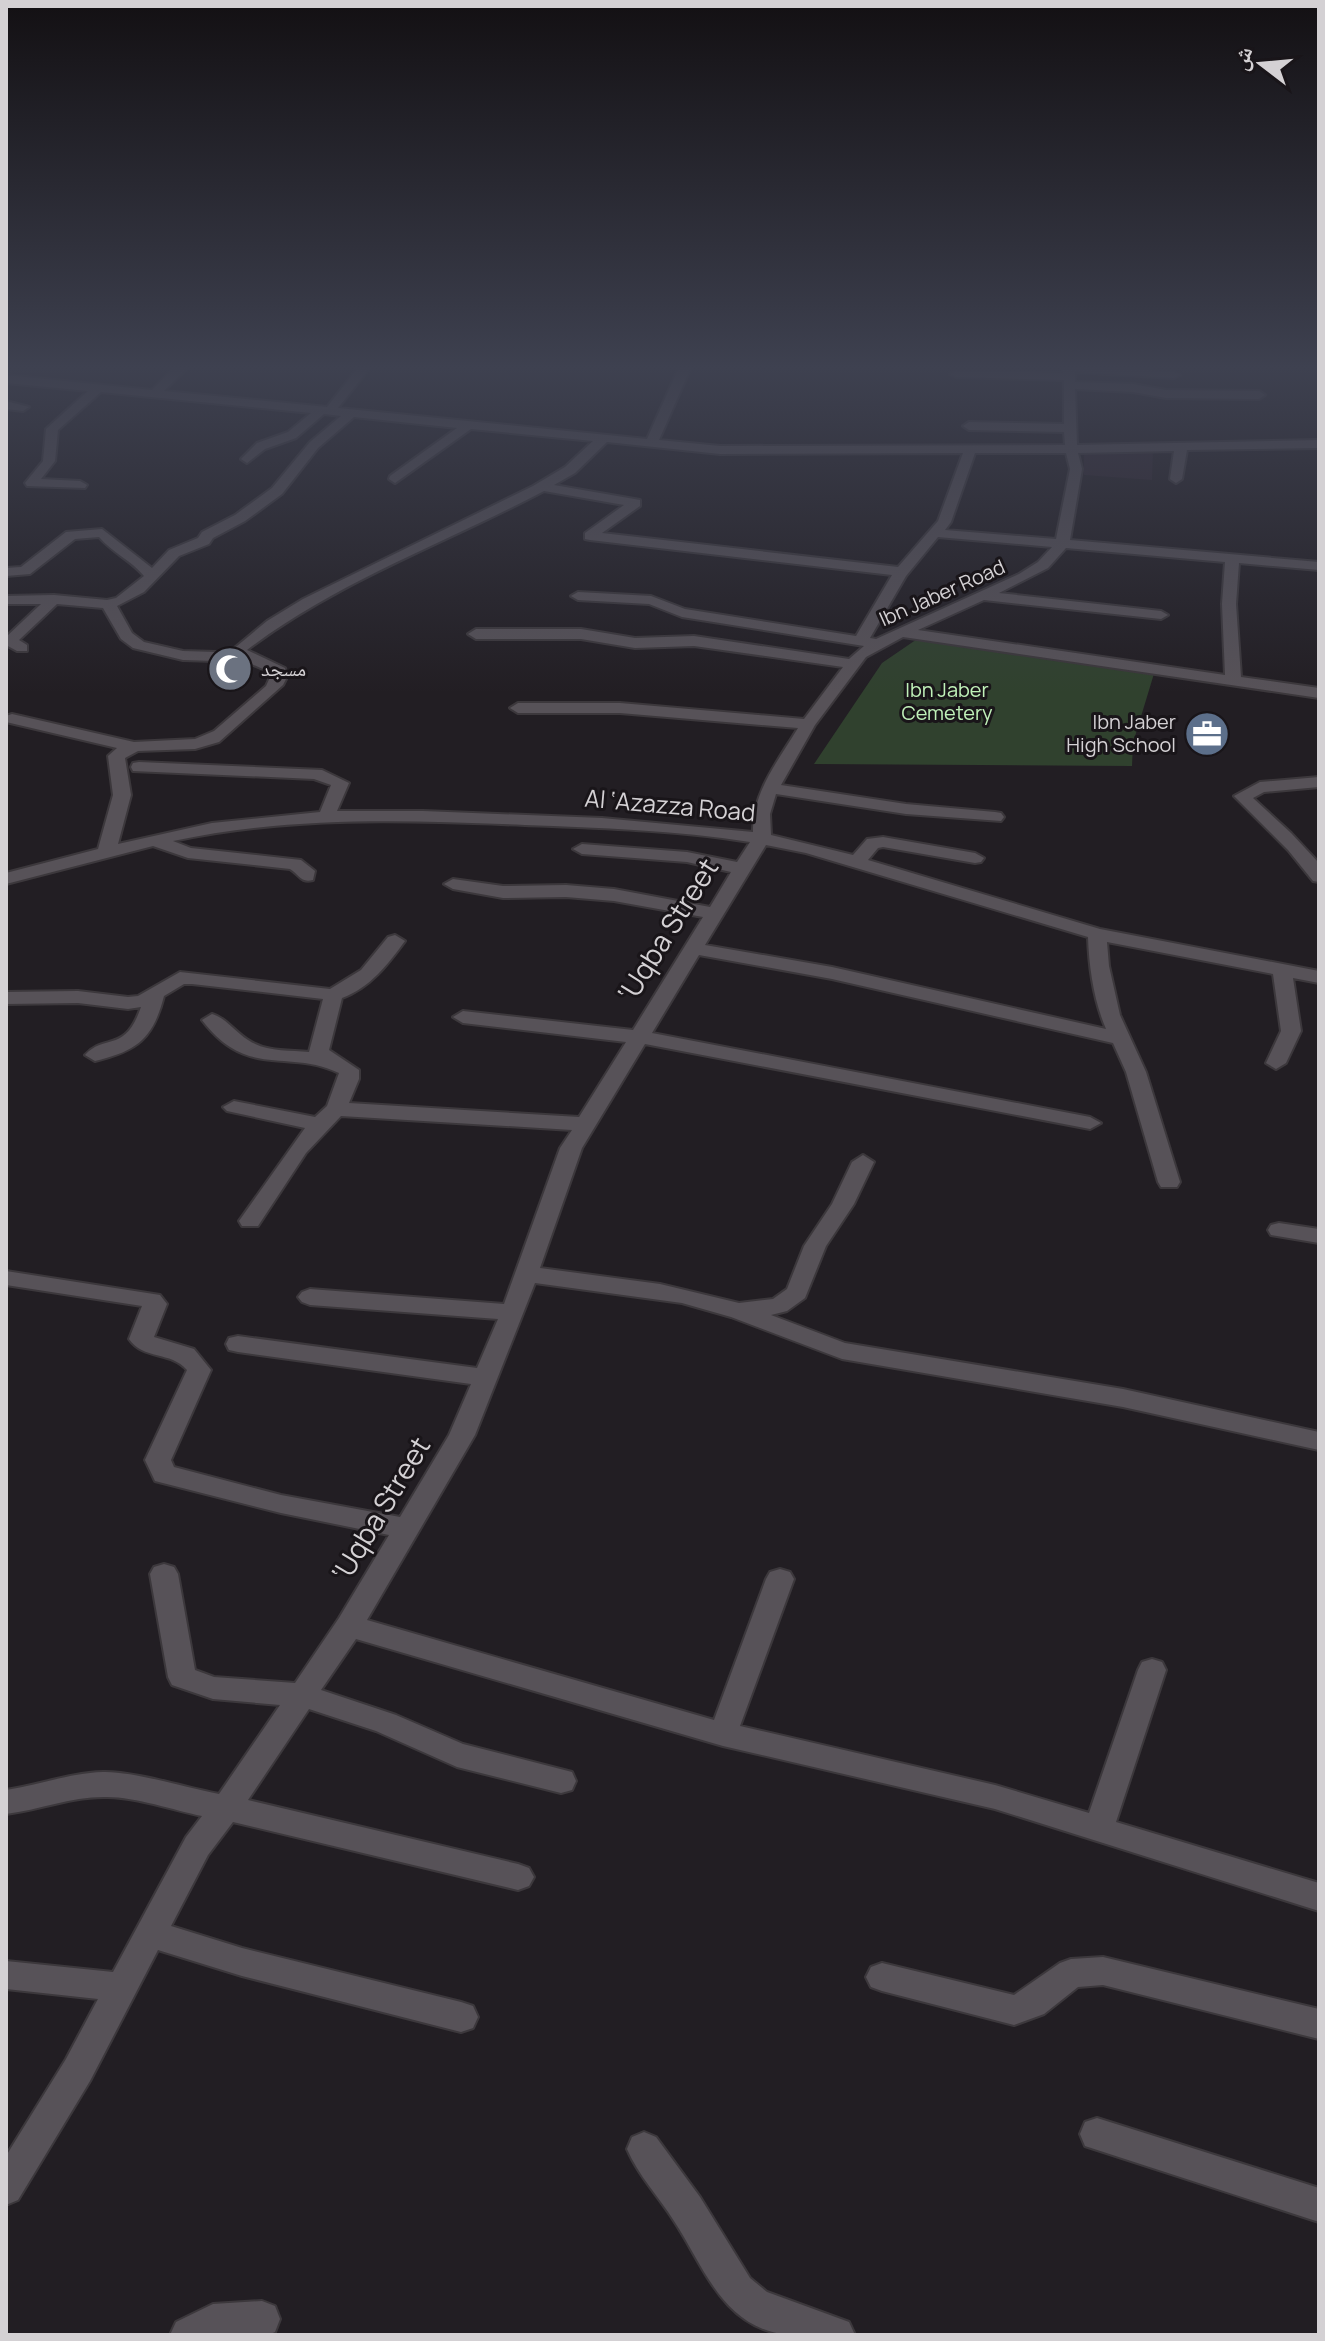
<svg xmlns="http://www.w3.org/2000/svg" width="1325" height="2341" font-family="Manrope,'Noto Naskh Arabic',sans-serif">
	<rect width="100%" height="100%" fill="#221e23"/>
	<path fill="#2d242e" d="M 1153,451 L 1152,480 L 1084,475 L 1084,452 Z"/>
	<path fill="#30412e" d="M 923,635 L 1156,667 L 1133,743 L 1132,766 L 814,764 L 882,663 Z"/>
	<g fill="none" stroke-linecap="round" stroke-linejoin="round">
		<g stroke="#3c383c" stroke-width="4">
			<g id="minor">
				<path d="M 177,365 L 190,365 L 164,391 L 327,407 L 360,365 L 372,365 L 338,408 L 647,439 L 680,365 L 692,365 L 659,440 L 720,446 L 1065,445 L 1064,432 L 969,430 L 963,426 L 969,422 L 1064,424 L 1064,380 L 956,377 L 950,374 L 956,371 L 1063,373 L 1063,365 L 1079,365 L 1174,372 L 1180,375 L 1174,378 L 1075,372 L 1075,382 L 1133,384 L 1166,390 L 1259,391 L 1265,395 L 1259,399 L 1166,398 L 1133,392 L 1075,389 L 1077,445 L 1319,440 L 1319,448 L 1187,450 L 1182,479 L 1176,483 L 1170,479 L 1174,451 L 1078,453 L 1082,469 L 1070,540 L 1319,562 L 1319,570 L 1239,563 L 1236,604 L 1241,677 L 1319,688 L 1319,698 L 903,637 L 866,657 L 815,725 L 781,785 L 906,804 L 995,812 L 1001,813 L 1004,817 L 1001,821 L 906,814 L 776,794 L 770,814 L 771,835 L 853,855 L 867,839 L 883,837 L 975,853 L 984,858 L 981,862 L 975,863 L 883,847 L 878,848 L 868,860 L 1100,929 L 1319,971 L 1319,983 L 1293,978 L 1301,1031 L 1286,1063 L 1276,1069 L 1266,1063 L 1281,1031 L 1273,974 L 1107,942 L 1109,966 L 1120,1015 L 1146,1072 L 1180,1182 L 1177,1187 L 1161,1187 L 1158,1182 L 1126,1072 L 1113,1043 L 832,979 L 699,955 L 652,1033 L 1090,1117 L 1101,1123 L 1090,1129 L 645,1044 L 582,1148 L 540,1268 L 660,1284 L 739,1303 L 773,1299 L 787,1289 L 804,1246 L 832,1204 L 852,1162 L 863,1155 L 874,1162 L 854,1204 L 826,1246 L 805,1298 L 787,1311 L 771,1315 L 845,1343 L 1123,1389 L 1319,1432 L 1319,1450 L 1123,1407 L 842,1359 L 731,1317 L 682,1303 L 535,1283 L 475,1435 L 367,1620 L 714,1720 L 766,1579 L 770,1572 L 780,1569 L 790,1572 L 794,1579 L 740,1726 L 995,1785 L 1089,1813 L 1138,1670 L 1142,1662 L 1152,1659 L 1162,1662 L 1166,1670 L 1116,1822 L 1319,1883 L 1319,1911 L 995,1809 L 723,1746 L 356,1639 L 321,1690 L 396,1715 L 463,1744 L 572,1772 L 576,1781 L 572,1790 L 561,1793 L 457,1767 L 376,1731 L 309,1709 L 248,1800 L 518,1864 L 529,1868 L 534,1877 L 529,1886 L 518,1890 L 233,1822 L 208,1855 L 171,1926 L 242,1948 L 461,2002 L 473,2006 L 478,2017 L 473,2028 L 461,2032 L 242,1976 L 158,1950 L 90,2081 L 18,2200 L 6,2205 L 6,2156 L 66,2059 L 98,1999 L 6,1989 L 6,1961 L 113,1972 L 186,1837 L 202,1816 C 173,1810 133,1796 104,1797 C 70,1797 39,1810 6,1814 L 6,1790 C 39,1785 70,1773 103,1772 C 132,1771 188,1788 219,1794 L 280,1705 L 213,1699 L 172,1685 L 168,1677 L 150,1574 L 154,1567 L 164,1564 L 174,1567 L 178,1574 L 195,1670 L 214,1677 L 295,1683 L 339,1618 L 389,1535 L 281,1513 L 155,1481 L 145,1460 L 187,1370 C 171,1351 143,1360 129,1339 L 142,1306 L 6,1285 L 6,1271 L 160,1295 L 167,1304 L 154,1337 L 194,1349 L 211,1370 L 171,1460 L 174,1467 L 281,1495 L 400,1517 L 449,1435 L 471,1384 L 238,1352 L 229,1350 L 226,1344 L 229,1338 L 238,1336 L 477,1368 L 498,1319 L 310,1305 L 302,1302 L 298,1297 L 302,1292 L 310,1289 L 504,1304 L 560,1148 L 572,1130 L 341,1116 L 306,1153 L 258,1226 L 242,1226 L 239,1221 L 305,1128 L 227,1111 L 223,1107 L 234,1101 L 315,1117 L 327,1106 L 339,1073 C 286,1048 248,1080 202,1020 L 212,1014 C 226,1018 235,1032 248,1040 C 266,1052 288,1050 309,1052 L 323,999 L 192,984 L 184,984 L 164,996 C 153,1039 137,1051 95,1061 L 85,1055 C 105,1033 125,1054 141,1007 L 128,1009 L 78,1003 L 6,1004 L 6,992 L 78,991 L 128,997 L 138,996 L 180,972 L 330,989 L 361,970 L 388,937 L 395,935 L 405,941 C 388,964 370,988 342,998 L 329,1050 L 359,1070 L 359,1079 L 349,1103 L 579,1117 L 626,1042 L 463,1023 L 453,1017 L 463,1011 L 633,1030 L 703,917 L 614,901 L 566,897 L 503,898 L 453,889 L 444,884 L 453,879 L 503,886 L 566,885 L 614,889 L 710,907 L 731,872 L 687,862 L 582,854 L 573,849 L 582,844 L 687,852 L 737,862 L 750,842 C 676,830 600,828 525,825 C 407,820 289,816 173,841 L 191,848 L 301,860 L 315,871 L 313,880 C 300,883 300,875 290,869 L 188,858 L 153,846 L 6,884 L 6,873 L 98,849 L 113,795 L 108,756 L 117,748 L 6,722 L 6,716 L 12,714 L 134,742 L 195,739 L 214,731 L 266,686 L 272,673 L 238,658 L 216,661 L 183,660 L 133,648 L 121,639 L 103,608 L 57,604 L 19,640 L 27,645 L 27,651 L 17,651 L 6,645 L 6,637 L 41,604 L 6,604 L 6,596 L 54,595 L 107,600 L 116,598 L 144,576 C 132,561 113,553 99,537 L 75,539 L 30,574 L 6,576 L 6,568 L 21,567 L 66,532 L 102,529 L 152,568 L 169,550 L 198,538 L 202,532 L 235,515 L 272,488 L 310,442 L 341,416 L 324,414 L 296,438 L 265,449 L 247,463 L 241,459 L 257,443 L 288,432 L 311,413 L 101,392 L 58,430 L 55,461 L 41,479 L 80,481 L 87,485 L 85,488 L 27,486 L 25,483 L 43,461 L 46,429 L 88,391 L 6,383 L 6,375 L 152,390 ZM 354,417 L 457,428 L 390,476 L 389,479 L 395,483 L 471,429 L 593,441 L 565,467 L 533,486 L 303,599 L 267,621 L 231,651 L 216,652 L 183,651 L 144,642 L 132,633 L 117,606 L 144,592 L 179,556 L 209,544 L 213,538 L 245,521 L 282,494 L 318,448 ZM 607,442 L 720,454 L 963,453 L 938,521 L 898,567 L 602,533 L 640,506 L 640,500 L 554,485 L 575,473 ZM 975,453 L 1066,453 L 1070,469 L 1056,539 L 945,530 L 951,522 ZM 544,491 L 624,505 L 585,533 L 585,539 L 590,540 L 892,575 L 856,636 L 685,609 L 651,596 L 578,592 L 571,596 L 578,600 L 649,604 L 682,617 L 864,646 L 849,659 L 694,636 L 635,638 L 581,629 L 476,629 L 468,634 L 476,639 L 581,639 L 635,648 L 694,646 L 843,667 L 804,719 L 620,703 L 518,703 L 510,708 L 518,713 L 620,713 L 798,728 C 778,761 752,793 753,832 L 602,818 L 423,811 L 337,811 L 349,783 L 322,770 L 139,762 L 133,763 L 131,767 L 133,771 L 314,779 L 331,785 L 320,812 L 212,823 L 118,844 L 131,795 L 125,758 L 138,751 L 195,749 L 219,742 L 283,685 L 287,677 L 285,668 L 247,650 C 338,581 444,544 544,491 ZM 938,537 L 1052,547 L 1038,562 L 1019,574 L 876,639 L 870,638 L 906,576 ZM 1066,548 L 1225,562 L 1222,604 L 1225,675 L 918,630 L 984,600 L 1161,619 L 1168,615 L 1161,611 L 999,593 L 1048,568 ZM 766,845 L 806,853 L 1088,937 C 1089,968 1094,1001 1106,1029 L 832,967 L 705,945 Z"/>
				<path d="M 6,401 L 29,407 L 23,411 L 6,409 Z"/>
				<path d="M 1319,777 L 1319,787 L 1264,792 L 1253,798 L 1291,833 L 1318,862 L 1319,882 L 1313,881 L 1288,850 L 1234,796 L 1260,782 Z"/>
				<path d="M 1279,1223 L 1319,1229 L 1319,1243 L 1271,1235 L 1268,1230 L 1271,1225 Z"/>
				<path d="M 1103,1957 L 1319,2009 L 1319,2039 L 1103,1985 L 1078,1987 L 1044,2014 L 1014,2025 L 882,1991 L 871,1987 L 866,1977 L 871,1967 L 882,1963 L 1014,1995 L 1060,1963 L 1071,1959 Z"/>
				<path d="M 1097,2118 L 1319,2188 L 1319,2222 L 1085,2146 L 1080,2134 L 1085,2122 Z"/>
				<path d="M 644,2132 L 656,2137 L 700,2197 L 750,2278 L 767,2292 L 849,2322 L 855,2335 C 833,2335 808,2338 786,2335 C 722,2326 705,2268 674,2221 C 659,2197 638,2175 627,2149 L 632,2137 Z"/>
				<path d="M 262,2301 L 275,2306 L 280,2319 L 275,2332 L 268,2335 L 170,2335 L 176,2322 L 213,2304 Z"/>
			</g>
		</g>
		<use href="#minor" fill="#575258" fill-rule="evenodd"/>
	</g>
	<linearGradient id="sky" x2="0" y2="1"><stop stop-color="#131013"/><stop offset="0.53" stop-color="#3e4150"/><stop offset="1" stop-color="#3e4150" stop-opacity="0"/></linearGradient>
	<rect width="1325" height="693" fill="url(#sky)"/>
	<defs>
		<g id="mosque-disc" transform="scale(2.3)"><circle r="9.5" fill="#6b7280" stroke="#191519"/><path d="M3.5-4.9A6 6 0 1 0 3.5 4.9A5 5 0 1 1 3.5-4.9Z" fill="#fff"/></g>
		<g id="office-disc" transform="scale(2.3)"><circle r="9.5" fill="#5c6f8a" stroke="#191519"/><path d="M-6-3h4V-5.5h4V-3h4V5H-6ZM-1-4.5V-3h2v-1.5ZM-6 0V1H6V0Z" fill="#fff"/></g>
	</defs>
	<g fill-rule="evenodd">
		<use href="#mosque-disc" x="230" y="669"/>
		<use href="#office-disc" x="1207" y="734"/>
	</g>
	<g text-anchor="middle" stroke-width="6" stroke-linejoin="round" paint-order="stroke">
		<g font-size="20" fill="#d4d1d4" stroke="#191519">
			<text transform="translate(942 593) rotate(-24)" y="7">Ibn Jaber Road</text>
		</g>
		<g font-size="20" fill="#d4d1d4" stroke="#191519" text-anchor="start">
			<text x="261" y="676">مسجد</text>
			<text x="1176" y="729" text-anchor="end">Ibn Jaber<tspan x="1176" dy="23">High School</tspan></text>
		</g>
		<g font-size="20" fill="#c0f1b9" stroke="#191519">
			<text x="947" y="697">Ibn Jaber<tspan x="947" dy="23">Cemetery</tspan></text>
		</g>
		<g font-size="24" fill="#d4d1d4" stroke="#191519">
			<text transform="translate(670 806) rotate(5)" y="8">Al ‘Azazza Road</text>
		</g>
		<g font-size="28" fill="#d4d1d4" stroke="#191519">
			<text transform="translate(668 930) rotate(-58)" y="10">‘Uqba Street</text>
			<text transform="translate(381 1509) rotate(-59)" y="10">‘Uqba Street</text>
		</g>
	</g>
	<rect width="1325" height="2341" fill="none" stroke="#d4d1d4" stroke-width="16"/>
	<g transform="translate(1261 64) rotate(286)" stroke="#191519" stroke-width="6" paint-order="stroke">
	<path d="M0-6L14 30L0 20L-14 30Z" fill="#d4d1d4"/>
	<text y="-12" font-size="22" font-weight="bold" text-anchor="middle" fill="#d4d1d4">ش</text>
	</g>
</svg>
